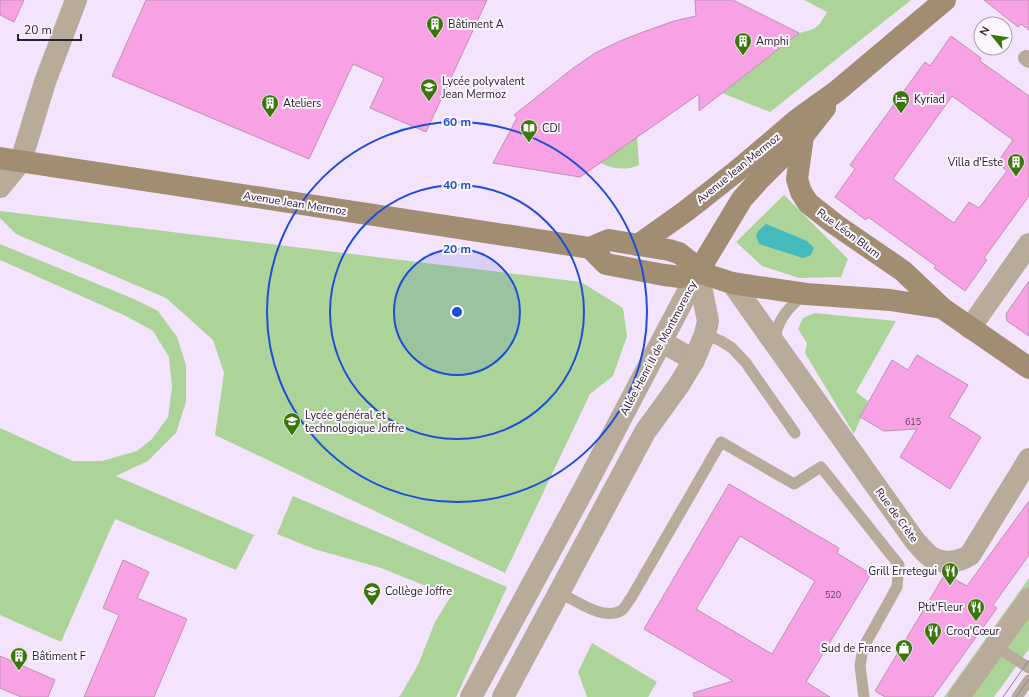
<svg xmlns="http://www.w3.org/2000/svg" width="1029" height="697" font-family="'Nunito Sans',sans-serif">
	<rect width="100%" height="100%" fill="#f4e3fc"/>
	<g fill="#acd499">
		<path d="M 804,0 L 911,0 L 770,112 L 722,93 L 799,33 C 817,29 818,28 827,12 Z"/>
		<path d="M 637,137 L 639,165 C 626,171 613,169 600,163 Z"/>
		<path d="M 784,195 L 848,259 L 841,277 L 799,278 L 762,266 L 736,242 Z"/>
		<path d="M 0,211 L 581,282 L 623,308 L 627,336 L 613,376 L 590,394 L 505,573 L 215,435 L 224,373 L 213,340 L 166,298 L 16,234 L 0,218 Z"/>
		<path d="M 0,244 L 134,299 L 158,311 L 177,337 L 186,365 L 186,402 L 176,433 L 148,461 L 116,476 L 254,535 L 236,570 L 115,519 L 61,642 L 0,615 L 0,428 L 73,461 L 102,461 L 137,451 L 152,439 L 168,417 L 172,387 L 169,357 L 153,331 L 126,316 L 0,260 Z"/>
		<path d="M 815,313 L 896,321 L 856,392 L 868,401 L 854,434 L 805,353 L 807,343 L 798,329 L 803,318 Z"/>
		<path d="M 293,496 L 507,587 L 456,697 L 398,697 L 400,696 L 418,665 L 435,622 L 451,596 L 381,568 L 314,549 L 277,534 Z"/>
		<path d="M 1029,578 L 1029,649 L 994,697 L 944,697 Z"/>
		<path d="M 592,643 L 657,682 L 648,697 L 587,697 L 578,672 Z"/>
	</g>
	<path fill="#43bbbc" d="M 766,224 L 807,241 L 814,248 L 811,255 L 803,258 L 759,244 L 756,235 L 759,230 Z"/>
	<g fill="#f8a1e4" stroke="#bb92b0" fill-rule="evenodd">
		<path d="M 0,0 L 24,0 L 14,22 L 0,15 Z"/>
		<path d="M 146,0 L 487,0 L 426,132 L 370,108 L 384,78 L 353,64 L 309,159 L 112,76 Z"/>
		<path d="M 695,0 L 733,0 L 799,33 L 699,111 L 699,94 L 580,177 L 493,163 L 517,118 L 514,115 L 572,69 L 595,53 L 620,41 L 643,32 L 674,21 L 696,16 Z"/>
		<path d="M 984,0 L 1029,0 L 1029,30 L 1021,24 L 1018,27 Z"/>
		<path d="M 951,36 L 981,58 L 980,61 L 1029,96 L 1029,196 L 984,258 L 987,260 L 965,291 L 934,268 L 936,266 L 868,217 L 866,220 L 835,197 L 855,169 L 850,165 L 925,62 L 930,66 ZM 952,96 L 1013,140 L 997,163 L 1007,171 L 979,208 L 969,202 L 954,223 L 893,179 Z"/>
		<path d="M 1029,281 L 1029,336 L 1007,321 L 1006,314 Z"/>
		<path d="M 917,355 L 968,385 L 949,417 L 981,437 L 950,489 L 900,457 L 917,429 L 884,431 L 860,417 L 892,360 L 908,370 Z"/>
		<path d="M 729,484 L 839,548 L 837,553 L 871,574 L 806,682 L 830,697 L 694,697 L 693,693 L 733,681 L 644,629 ZM 740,536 L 815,581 L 772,654 L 696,609 Z"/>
		<path d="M 1029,501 L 1029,555 L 993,605 L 997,608 L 933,697 L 885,697 L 875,691 L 945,574 L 967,586 Z"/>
		<path d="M 123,560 L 149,572 L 137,598 L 187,619 L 154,697 L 84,697 L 119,615 L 103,608 Z"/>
		<path d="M 0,656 L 55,680 L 48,697 L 21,697 L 0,688 Z"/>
	</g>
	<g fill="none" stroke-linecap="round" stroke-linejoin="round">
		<g stroke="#b8ab9a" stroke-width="11">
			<path d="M 705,334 L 721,341 L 732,348 L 746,363 L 795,433"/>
			<path d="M 775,343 C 775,322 788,307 804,295"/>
			<path d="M 559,592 C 574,600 605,622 622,610 C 625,608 628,601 631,598 L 721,442 L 794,484 L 821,467 L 899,565 L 897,587 L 863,648 L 860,666 L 864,697"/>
			<path d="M 995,646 L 1029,668"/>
			<path d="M 1017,697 L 1029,680"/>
		</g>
		<path stroke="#b8ab9a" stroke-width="16" d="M 1026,58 L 1029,60"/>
		<g stroke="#b8ab9a" stroke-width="22">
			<path d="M 0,187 L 21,161 L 45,82 L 76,0"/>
			<path d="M 732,283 L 915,541 C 920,546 925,553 931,557 C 943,565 959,562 970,555 L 1029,459"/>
			<path d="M 970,328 L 1029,244"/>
		</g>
		<g stroke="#b8ab9a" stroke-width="22">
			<path d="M 662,342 L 694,360"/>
			<path d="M 471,697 L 585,487 L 698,272"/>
			<path d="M 503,697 L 645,432 L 679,385 L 694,360 L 705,334 L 708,321 L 698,272"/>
			<path d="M 959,697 L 1029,599"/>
		</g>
		<g stroke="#a08d72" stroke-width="22">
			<path d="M 803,136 L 797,179 L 801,192 L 808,203 L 836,225 L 903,271 L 942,308 L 1029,368"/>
			<path d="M 0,158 L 590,248 L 609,240 L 669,250 L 679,253 L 689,261 L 698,272"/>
			<path d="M 638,245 L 686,211 L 738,170 L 798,119 L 837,91 L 945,0"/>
			<path d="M 590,248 L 606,264 L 664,275 L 681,277 L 698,272 L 742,199 L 759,180 L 803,136 L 825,108"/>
			<path d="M 698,272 L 732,283 L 806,294 L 890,300 L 942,308"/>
		</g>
		<g stroke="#918397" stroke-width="1">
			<path d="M 1003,697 L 1029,660"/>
			<path d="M 1016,697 L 1029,679"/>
		</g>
	</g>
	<circle cx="457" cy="312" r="63" fill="#1d4ed8" fill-opacity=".12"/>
	<g fill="none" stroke="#1d4ed8" stroke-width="2">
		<circle cx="457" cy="312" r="63"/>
		<circle cx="457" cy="312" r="127"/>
		<circle cx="457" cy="312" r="190"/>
	</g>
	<defs>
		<g id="building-pin" transform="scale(0.9)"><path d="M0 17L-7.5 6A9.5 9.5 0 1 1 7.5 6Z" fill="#3b760b" stroke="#fbf5fd"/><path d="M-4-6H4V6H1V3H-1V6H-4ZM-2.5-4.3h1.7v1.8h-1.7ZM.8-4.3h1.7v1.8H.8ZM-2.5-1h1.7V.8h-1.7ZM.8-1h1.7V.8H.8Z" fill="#fff"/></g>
		<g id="school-pin" transform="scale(0.9)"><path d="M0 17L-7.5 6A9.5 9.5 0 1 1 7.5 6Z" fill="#3b760b" stroke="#fbf5fd"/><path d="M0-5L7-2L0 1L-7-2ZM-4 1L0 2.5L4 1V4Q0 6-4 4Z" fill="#fff"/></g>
		<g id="hotel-pin" transform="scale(0.9)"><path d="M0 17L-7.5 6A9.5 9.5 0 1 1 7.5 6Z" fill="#3b760b" stroke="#fbf5fd"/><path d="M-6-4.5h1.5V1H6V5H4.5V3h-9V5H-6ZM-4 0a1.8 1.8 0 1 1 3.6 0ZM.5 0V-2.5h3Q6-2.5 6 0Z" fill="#fff"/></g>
		<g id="library-pin" transform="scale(0.9)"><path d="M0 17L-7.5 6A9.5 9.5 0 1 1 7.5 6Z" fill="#3b760b" stroke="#fbf5fd"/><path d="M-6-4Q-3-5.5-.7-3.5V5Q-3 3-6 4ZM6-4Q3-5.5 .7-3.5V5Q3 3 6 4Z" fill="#fff"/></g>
		<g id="restaurant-pin" transform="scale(0.9)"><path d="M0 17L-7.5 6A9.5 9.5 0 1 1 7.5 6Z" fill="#3b760b" stroke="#fbf5fd"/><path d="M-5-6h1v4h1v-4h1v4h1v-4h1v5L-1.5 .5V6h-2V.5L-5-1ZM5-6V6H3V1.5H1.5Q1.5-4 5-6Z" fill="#fff"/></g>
		<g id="shop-pin" transform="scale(0.9)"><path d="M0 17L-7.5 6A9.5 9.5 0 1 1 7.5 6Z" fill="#3b760b" stroke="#fbf5fd"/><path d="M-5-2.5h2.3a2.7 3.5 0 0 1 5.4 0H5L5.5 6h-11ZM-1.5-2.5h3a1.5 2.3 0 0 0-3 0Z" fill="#fff"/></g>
	</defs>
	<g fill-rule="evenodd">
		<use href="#building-pin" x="435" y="24"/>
		<use href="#building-pin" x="743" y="41"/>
		<use href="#school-pin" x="429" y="87"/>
		<use href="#hotel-pin" x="901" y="99"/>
		<use href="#building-pin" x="270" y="103"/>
		<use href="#library-pin" x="529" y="128"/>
		<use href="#building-pin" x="1016" y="162"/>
		<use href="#school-pin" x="292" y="421"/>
		<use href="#restaurant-pin" x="950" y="571"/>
		<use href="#school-pin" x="372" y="591"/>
		<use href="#restaurant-pin" x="976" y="607"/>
		<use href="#restaurant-pin" x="933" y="631"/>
		<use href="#shop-pin" x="904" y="648"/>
		<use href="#building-pin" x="19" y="656"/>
	</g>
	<g text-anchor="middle" stroke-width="4" stroke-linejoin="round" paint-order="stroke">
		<g font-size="9" fill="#5e405d">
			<text x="913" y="425">615</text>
			<text x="833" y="598">520</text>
		</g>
		<g font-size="11" fill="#2b2030" stroke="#fbf5fd" text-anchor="start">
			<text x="448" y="28">Bâtiment A</text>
			<text x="756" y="45">Amphi</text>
			<text x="442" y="85">Lycée polyvalent<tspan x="442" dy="13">Jean Mermoz</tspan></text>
			<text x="914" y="103">Kyriad</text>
			<text x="283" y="107">Ateliers</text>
			<text x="542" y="132">CDI</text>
			<text x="1003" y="166" text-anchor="end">Villa d'Este</text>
			<text x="305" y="419">Lycée général et<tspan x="305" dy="13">technologique Joffre</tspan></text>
			<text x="937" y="575" text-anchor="end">Grill Erretegui</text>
			<text x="385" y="595">Collège Joffre</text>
			<text x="963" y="611" text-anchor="end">Ptit'Fleur</text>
			<text x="946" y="635">Croq'Cœur</text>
			<text x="891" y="652" text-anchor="end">Sud de France</text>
			<text x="32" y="660">Bâtiment F</text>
		</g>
		<g font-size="11" fill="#2b2030" stroke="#fbf5fd">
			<text transform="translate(738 168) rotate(-39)" y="4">Avenue Jean Mermoz</text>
			<text transform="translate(295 203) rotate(9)" y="4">Avenue Jean Mermoz</text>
			<text transform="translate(849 233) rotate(36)" y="4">Rue Léon Blum</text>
			<text transform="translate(658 348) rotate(-62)" y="4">Allée Henri II de Montmorency</text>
			<text transform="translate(897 515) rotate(54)" y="4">Rue de Crète</text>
		</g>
	</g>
	<circle cx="457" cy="312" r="6" fill="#1d4ed8" stroke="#fbf5fd" stroke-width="2"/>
	<g font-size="12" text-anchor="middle" font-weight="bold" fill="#1d4ed8" stroke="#fbf5fd" stroke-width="4" stroke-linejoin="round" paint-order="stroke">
		<text x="457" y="126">60 m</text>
		<text x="457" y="189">40 m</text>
		<text x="457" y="253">20 m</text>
	</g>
	<g transform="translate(993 36) rotate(300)"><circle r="19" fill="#fbf5fd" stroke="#a8a0ab"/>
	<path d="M0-3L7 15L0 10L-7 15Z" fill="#3b760b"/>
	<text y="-6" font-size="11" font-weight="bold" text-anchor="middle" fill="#2b2030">N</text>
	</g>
	<path d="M18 34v6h63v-6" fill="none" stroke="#2b2030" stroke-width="2"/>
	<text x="24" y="34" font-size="12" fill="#2b2030" stroke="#fbf5fd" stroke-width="3" paint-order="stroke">20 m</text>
</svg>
